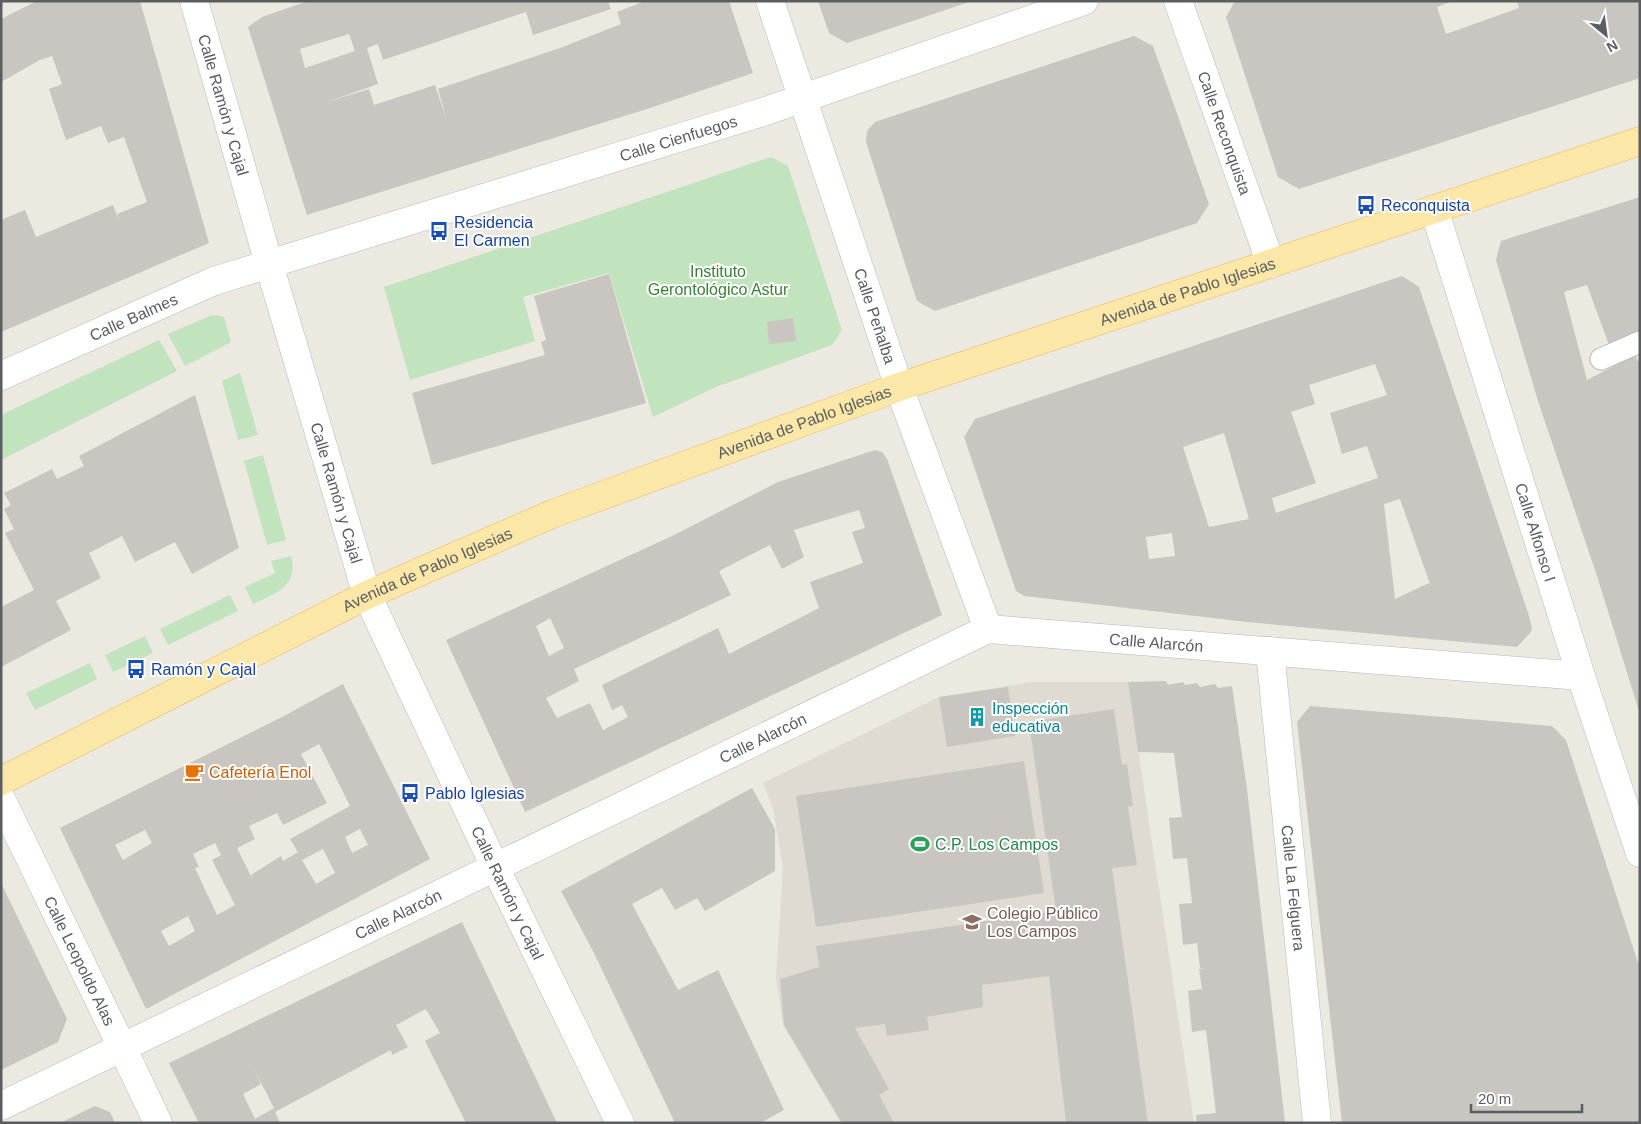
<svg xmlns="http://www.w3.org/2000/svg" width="1641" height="1124" font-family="Arial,sans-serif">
	<rect width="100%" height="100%" fill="#ece9e1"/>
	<path fill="#dfdad2" d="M 1032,682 L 1128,682 L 1194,1123 L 841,1123 L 783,1025 L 776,977 L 783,868 L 773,808 L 763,783 L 939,697 Z"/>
	<g fill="#c1e3be">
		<path d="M 771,157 L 788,166 L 842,330 L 832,345 L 716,387 L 653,417 L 609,273 L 523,297 L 535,341 L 410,380 L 384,287 Z"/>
		<path d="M 212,315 L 224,317 L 231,342 L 185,366 L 168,334 Z"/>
		<path d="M 159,340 L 177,371 L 1,460 L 1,415 Z"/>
		<path d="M 240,373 L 258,435 L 238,440 L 222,381 Z"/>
		<path d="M 263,455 L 286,540 L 267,545 L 244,461 Z"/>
		<path d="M 291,556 C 299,586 276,593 253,604 L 245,587 L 275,573 L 271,561 Z"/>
		<path d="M 230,595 L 238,611 L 168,645 L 160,629 Z"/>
		<path d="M 145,636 L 153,653 L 113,672 L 105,655 Z"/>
		<path d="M 90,663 L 97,679 L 35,710 L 26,693 Z"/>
	</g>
	<g fill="#c9c5c0" fill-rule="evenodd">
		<path d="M 37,1 L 140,1 L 209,243 L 1,332 L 1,220 L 25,210 L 36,237 L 113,205 L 121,226 L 117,214 L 147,202 L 124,137 L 108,143 L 101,126 L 66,140 L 49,89 L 62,84 L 52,56 L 40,60 L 1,82 L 1,19 Z"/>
		<path d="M 308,1 L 608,1 L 611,9 L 533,35 L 526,12 L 383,60 L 378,44 L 367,48 L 378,84 L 324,103 L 369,89 L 374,105 L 435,85 L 447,121 L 438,89 L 560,48 L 621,24 L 617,12 L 645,1 L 729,1 L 753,73 L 650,108 L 307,215 L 248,27 L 262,17 ZM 349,34 L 355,51 L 305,68 L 300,49 Z"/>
		<path d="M 818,1 L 969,1 L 969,2 L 847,43 L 829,33 Z"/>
		<path d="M 1235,1 L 1453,1 L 1437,7 L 1446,34 L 1519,8 L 1517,1 L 1640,1 L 1640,78 L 1299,189 L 1278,177 L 1226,17 Z"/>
		<path d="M 1134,36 L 1153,46 L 1209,204 L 1197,223 L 935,311 L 917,301 L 866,142 L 867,131 L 875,122 Z"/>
		<path d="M 1640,197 L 1640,331 L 1609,345 L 1587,285 L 1564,292 L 1587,380 L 1635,355 L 1638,361 L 1640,360 L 1639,711 L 1597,576 L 1539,404 L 1496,260 L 1501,241 Z"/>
		<path d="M 609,274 L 646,403 L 432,465 L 412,393 L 545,355 L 541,342 L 546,340 L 534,296 Z"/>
		<path d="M 1402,276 L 1419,287 L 1530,619 L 1532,629 L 1530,633 L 1517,647 L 1247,622 L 1024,596 L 1016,591 L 964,437 L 975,419 ZM 1375,364 L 1387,395 L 1330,413 L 1342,454 L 1367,446 L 1378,478 L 1276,513 L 1272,498 L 1316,483 L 1291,412 L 1315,404 L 1309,385 ZM 1224,433 L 1249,519 L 1209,527 L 1183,447 ZM 1400,499 L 1431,587 L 1429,583 L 1395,599 L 1384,504 ZM 1172,533 L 1175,556 L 1149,559 L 1146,537 Z"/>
		<path d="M 793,318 L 796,341 L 769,344 L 767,322 Z"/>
		<path d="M 195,395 L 239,548 L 192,574 L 175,542 L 135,562 L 122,536 L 89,553 L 101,578 L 56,601 L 71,630 L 1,667 L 1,607 L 34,590 L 5,533 L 14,529 L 4,509 L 11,505 L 4,493 L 52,469 L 57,479 L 84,466 L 79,456 Z"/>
		<path d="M 875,450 L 882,452 L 887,459 L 942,615 L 525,812 L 446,640 L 672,536 L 778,482 ZM 859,510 L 865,528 L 852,532 L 863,563 L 810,582 L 819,608 L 729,654 L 718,628 L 602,685 L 612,710 L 622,705 L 628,717 L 603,730 L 590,703 L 557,718 L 546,698 L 579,681 L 574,669 L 731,595 L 719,571 L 770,545 L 782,569 L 804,557 L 794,530 ZM 550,618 L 564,648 L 549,656 L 536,626 Z"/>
		<path d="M 1166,681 L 1168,685 L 1183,682 L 1185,685 L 1197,683 L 1200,687 L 1215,684 L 1218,688 L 1232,686 L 1247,789 L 1285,1123 L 1197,1123 L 1196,1115 L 1216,1113 L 1206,1030 L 1192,1032 L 1188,991 L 1202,989 L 1199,969 L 1205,968 L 1200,968 L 1197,943 L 1183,945 L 1179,904 L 1192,903 L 1187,858 L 1173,859 L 1169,818 L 1182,817 L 1174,753 L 1138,752 L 1128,682 Z"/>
		<path d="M 343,684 L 430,859 L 146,1009 L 60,828 L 282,717 ZM 319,744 L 350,806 L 290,839 L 298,852 L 283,861 L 281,856 L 251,875 L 255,884 L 237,848 L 255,839 L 249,826 L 277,813 L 283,825 L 327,803 L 301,754 ZM 360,829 L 368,845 L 352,853 L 345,837 ZM 145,830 L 152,843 L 123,860 L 115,845 ZM 215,843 L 221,855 L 212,860 L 235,905 L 217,915 L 195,868 L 199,867 L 193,854 ZM 323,849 L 335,873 L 316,884 L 302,860 ZM 188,916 L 195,931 L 169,946 L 161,931 Z"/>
		<path d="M 1008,687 L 1015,736 L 947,747 L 939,697 Z"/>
		<path d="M 1310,706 L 1552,726 L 1566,740 L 1640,969 L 1640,1123 L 1342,1123 L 1297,722 Z"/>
		<path d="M 1114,709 L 1122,765 L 1127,764 L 1133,806 L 1128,807 L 1137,865 L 1112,868 L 1148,1123 L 1066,1123 L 1049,976 L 982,985 L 983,1007 L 927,1017 L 929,1030 L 887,1036 L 885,1024 L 855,1028 L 889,1089 L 879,1095 L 894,1123 L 842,1123 L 784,1025 L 780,979 L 819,967 L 816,946 L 1056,911 L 1029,722 Z"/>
		<path d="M 1024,761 L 1044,893 L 816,927 L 796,796 Z"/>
		<path d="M 752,788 L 775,829 L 775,871 L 705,911 L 697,898 L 675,910 L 662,888 L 632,904 L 678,990 L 718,970 L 784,1110 L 760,1123 L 675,1123 L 594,953 L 561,891 Z"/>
		<path d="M 1,883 L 67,1019 L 58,1042 L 1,1070 Z"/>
		<path d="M 462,922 L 557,1123 L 466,1123 L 425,1041 L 440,1033 L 426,1009 L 396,1025 L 408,1047 L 392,1055 L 391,1050 L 275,1112 L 280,1123 L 199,1123 L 169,1063 ZM 252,1065 L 274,1108 L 255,1119 L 243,1094 L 261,1084 Z"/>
		<path d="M 95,1106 L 110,1112 L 115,1123 L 60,1123 Z"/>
	</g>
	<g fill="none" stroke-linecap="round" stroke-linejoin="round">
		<g stroke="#b4b7bb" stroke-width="23">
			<path id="service" d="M 1601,359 L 1640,342"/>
		</g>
		<g stroke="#b4b7bb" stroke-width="29">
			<g id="minor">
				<path id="s1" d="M 770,1 L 899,387 L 988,629"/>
				<path id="s2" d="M 1178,1 L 1271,264"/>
				<path id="s3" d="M 1434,209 L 1581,676 L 1640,853"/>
				<path id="s4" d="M 1,376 L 214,281 L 763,112 L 1084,1"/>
				<path id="s5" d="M 1270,651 L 1317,1123"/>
				<path id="s6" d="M 1,799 L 122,1047 L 158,1123"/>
				<path id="s7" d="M 1,1106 L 988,629 L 1581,676"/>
			</g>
		</g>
		<g stroke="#b5b8bd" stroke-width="29">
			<g id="secondary">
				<path id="s8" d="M 194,1 L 269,264 L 367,595 L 495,867 L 620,1123"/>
			</g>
		</g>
		<g stroke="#eab85c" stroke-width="29">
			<g id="primary">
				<path id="s9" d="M 1,781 L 367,595 L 552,514 L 899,387 L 1640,141"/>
			</g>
		</g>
		<use href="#service" stroke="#fff" stroke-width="21"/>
		<use href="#minor" stroke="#fff" stroke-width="28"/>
		<use href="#secondary" stroke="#fff" stroke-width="28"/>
		<use href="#primary" stroke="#fbe7a7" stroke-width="28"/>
	</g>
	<defs>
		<g id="bus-bare" transform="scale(1.5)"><path d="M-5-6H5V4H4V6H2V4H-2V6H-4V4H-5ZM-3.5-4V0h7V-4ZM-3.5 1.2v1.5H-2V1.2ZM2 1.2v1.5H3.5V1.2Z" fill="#1a4fb4" stroke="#fff" stroke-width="2.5" paint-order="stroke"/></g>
		<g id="building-bare" transform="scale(1.5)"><path d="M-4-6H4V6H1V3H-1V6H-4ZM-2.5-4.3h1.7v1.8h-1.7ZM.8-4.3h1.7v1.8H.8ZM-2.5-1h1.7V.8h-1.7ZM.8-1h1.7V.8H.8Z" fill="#0f9aa8" stroke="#fff" stroke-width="2.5" paint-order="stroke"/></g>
		<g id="cafe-bare" transform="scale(1.5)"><path d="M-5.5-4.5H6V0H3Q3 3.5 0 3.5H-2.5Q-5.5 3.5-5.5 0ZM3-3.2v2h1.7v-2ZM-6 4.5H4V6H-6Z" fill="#e8710a" stroke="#fff" stroke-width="2.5" paint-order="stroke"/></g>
		<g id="stadium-bare" transform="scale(1.5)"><path d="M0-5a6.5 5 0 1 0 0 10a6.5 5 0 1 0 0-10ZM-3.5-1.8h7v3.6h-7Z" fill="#2e9e5b" stroke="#fff" stroke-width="2.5" paint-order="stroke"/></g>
		<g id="school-bare" transform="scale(1.5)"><path d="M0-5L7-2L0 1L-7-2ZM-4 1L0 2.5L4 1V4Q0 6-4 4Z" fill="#8d6e63" stroke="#fff" stroke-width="2.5" paint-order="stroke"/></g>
	</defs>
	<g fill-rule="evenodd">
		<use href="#bus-bare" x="1366" y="205"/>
		<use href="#bus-bare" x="439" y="231"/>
		<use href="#bus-bare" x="136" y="669"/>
		<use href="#building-bare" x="977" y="717"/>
		<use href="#cafe-bare" x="194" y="772"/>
		<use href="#bus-bare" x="410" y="793"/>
		<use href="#stadium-bare" x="920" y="844"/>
		<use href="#school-bare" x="972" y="922"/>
	</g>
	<g text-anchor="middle" stroke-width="4" stroke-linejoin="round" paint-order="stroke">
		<g font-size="16" fill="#5a5e61" stroke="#fff">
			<text dy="6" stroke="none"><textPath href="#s8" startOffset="108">Calle Ramón y Cajal</textPath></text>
			<text dy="6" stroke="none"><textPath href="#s2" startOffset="140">Calle Reconquista</textPath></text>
			<text dy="6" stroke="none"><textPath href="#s4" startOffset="719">Calle Cienfuegos</textPath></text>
			<text dy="6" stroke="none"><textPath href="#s9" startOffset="1286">Avenida de Pablo Iglesias</textPath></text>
			<text dy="6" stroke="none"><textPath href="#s1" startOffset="332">Calle Peñalba</textPath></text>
			<text dy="6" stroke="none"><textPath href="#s4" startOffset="145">Calle Balmes</textPath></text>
			<text dy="6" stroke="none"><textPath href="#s9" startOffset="881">Avenida de Pablo Iglesias</textPath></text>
			<text dy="6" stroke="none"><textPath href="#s8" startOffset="512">Calle Ramón y Cajal</textPath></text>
			<text dy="6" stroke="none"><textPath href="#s3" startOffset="339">Calle Alfonso I</textPath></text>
			<text dy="6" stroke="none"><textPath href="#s9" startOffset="476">Avenida de Pablo Iglesias</textPath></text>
			<text dy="6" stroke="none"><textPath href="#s7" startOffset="1265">Calle Alarcón</textPath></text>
			<text dy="6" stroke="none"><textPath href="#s7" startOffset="846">Calle Alarcón</textPath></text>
			<text dy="6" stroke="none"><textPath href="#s5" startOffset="238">Calle La Felguera</textPath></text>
			<text dy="6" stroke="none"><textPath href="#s8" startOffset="948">Calle Ramón y Cajal</textPath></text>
			<text dy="6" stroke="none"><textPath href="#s7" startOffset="441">Calle Alarcón</textPath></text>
			<text dy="6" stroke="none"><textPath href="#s6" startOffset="180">Calle Leopoldo Alas</textPath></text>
		</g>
		<g font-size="16" fill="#164399" stroke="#fff" text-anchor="start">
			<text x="1381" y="211">Reconquista</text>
			<text x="454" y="228">Residencia<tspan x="454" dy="18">El Carmen</tspan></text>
			<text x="151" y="675">Ramón y Cajal</text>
			<text x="425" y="799">Pablo Iglesias</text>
		</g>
		<g font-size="16" fill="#3a8138" stroke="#fff">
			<text x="718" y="277">Instituto<tspan x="718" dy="18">Gerontológico Astur</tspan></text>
		</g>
		<g font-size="16" fill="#0d838f" stroke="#fff" text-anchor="start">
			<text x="992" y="714">Inspección<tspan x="992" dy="18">educativa</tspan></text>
		</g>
		<g font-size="16" fill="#c56008" stroke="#fff" text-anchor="start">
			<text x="209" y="778">Cafetería Enol</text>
		</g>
		<g font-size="16" fill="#27864d" stroke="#fff" text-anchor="start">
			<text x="935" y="850">C.P. Los Campos</text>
		</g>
		<g font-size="16" fill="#785e54" stroke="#fff" text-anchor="start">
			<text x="987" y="919">Colegio Público<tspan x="987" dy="18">Los Campos</tspan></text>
		</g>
	</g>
	<rect width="1641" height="1124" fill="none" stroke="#5a5e61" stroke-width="5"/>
	<g transform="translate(1606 35) rotate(151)" stroke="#ffffff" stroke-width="4" paint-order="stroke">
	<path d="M0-4L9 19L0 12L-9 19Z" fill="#5a5e61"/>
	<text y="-8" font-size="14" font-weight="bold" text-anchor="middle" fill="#5a5e61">N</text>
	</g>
	<path d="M1471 1104v8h111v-8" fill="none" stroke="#5a5e61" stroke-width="2.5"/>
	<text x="1478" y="1104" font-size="15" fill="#5a5e61" stroke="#ffffff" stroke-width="4" paint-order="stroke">20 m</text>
</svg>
